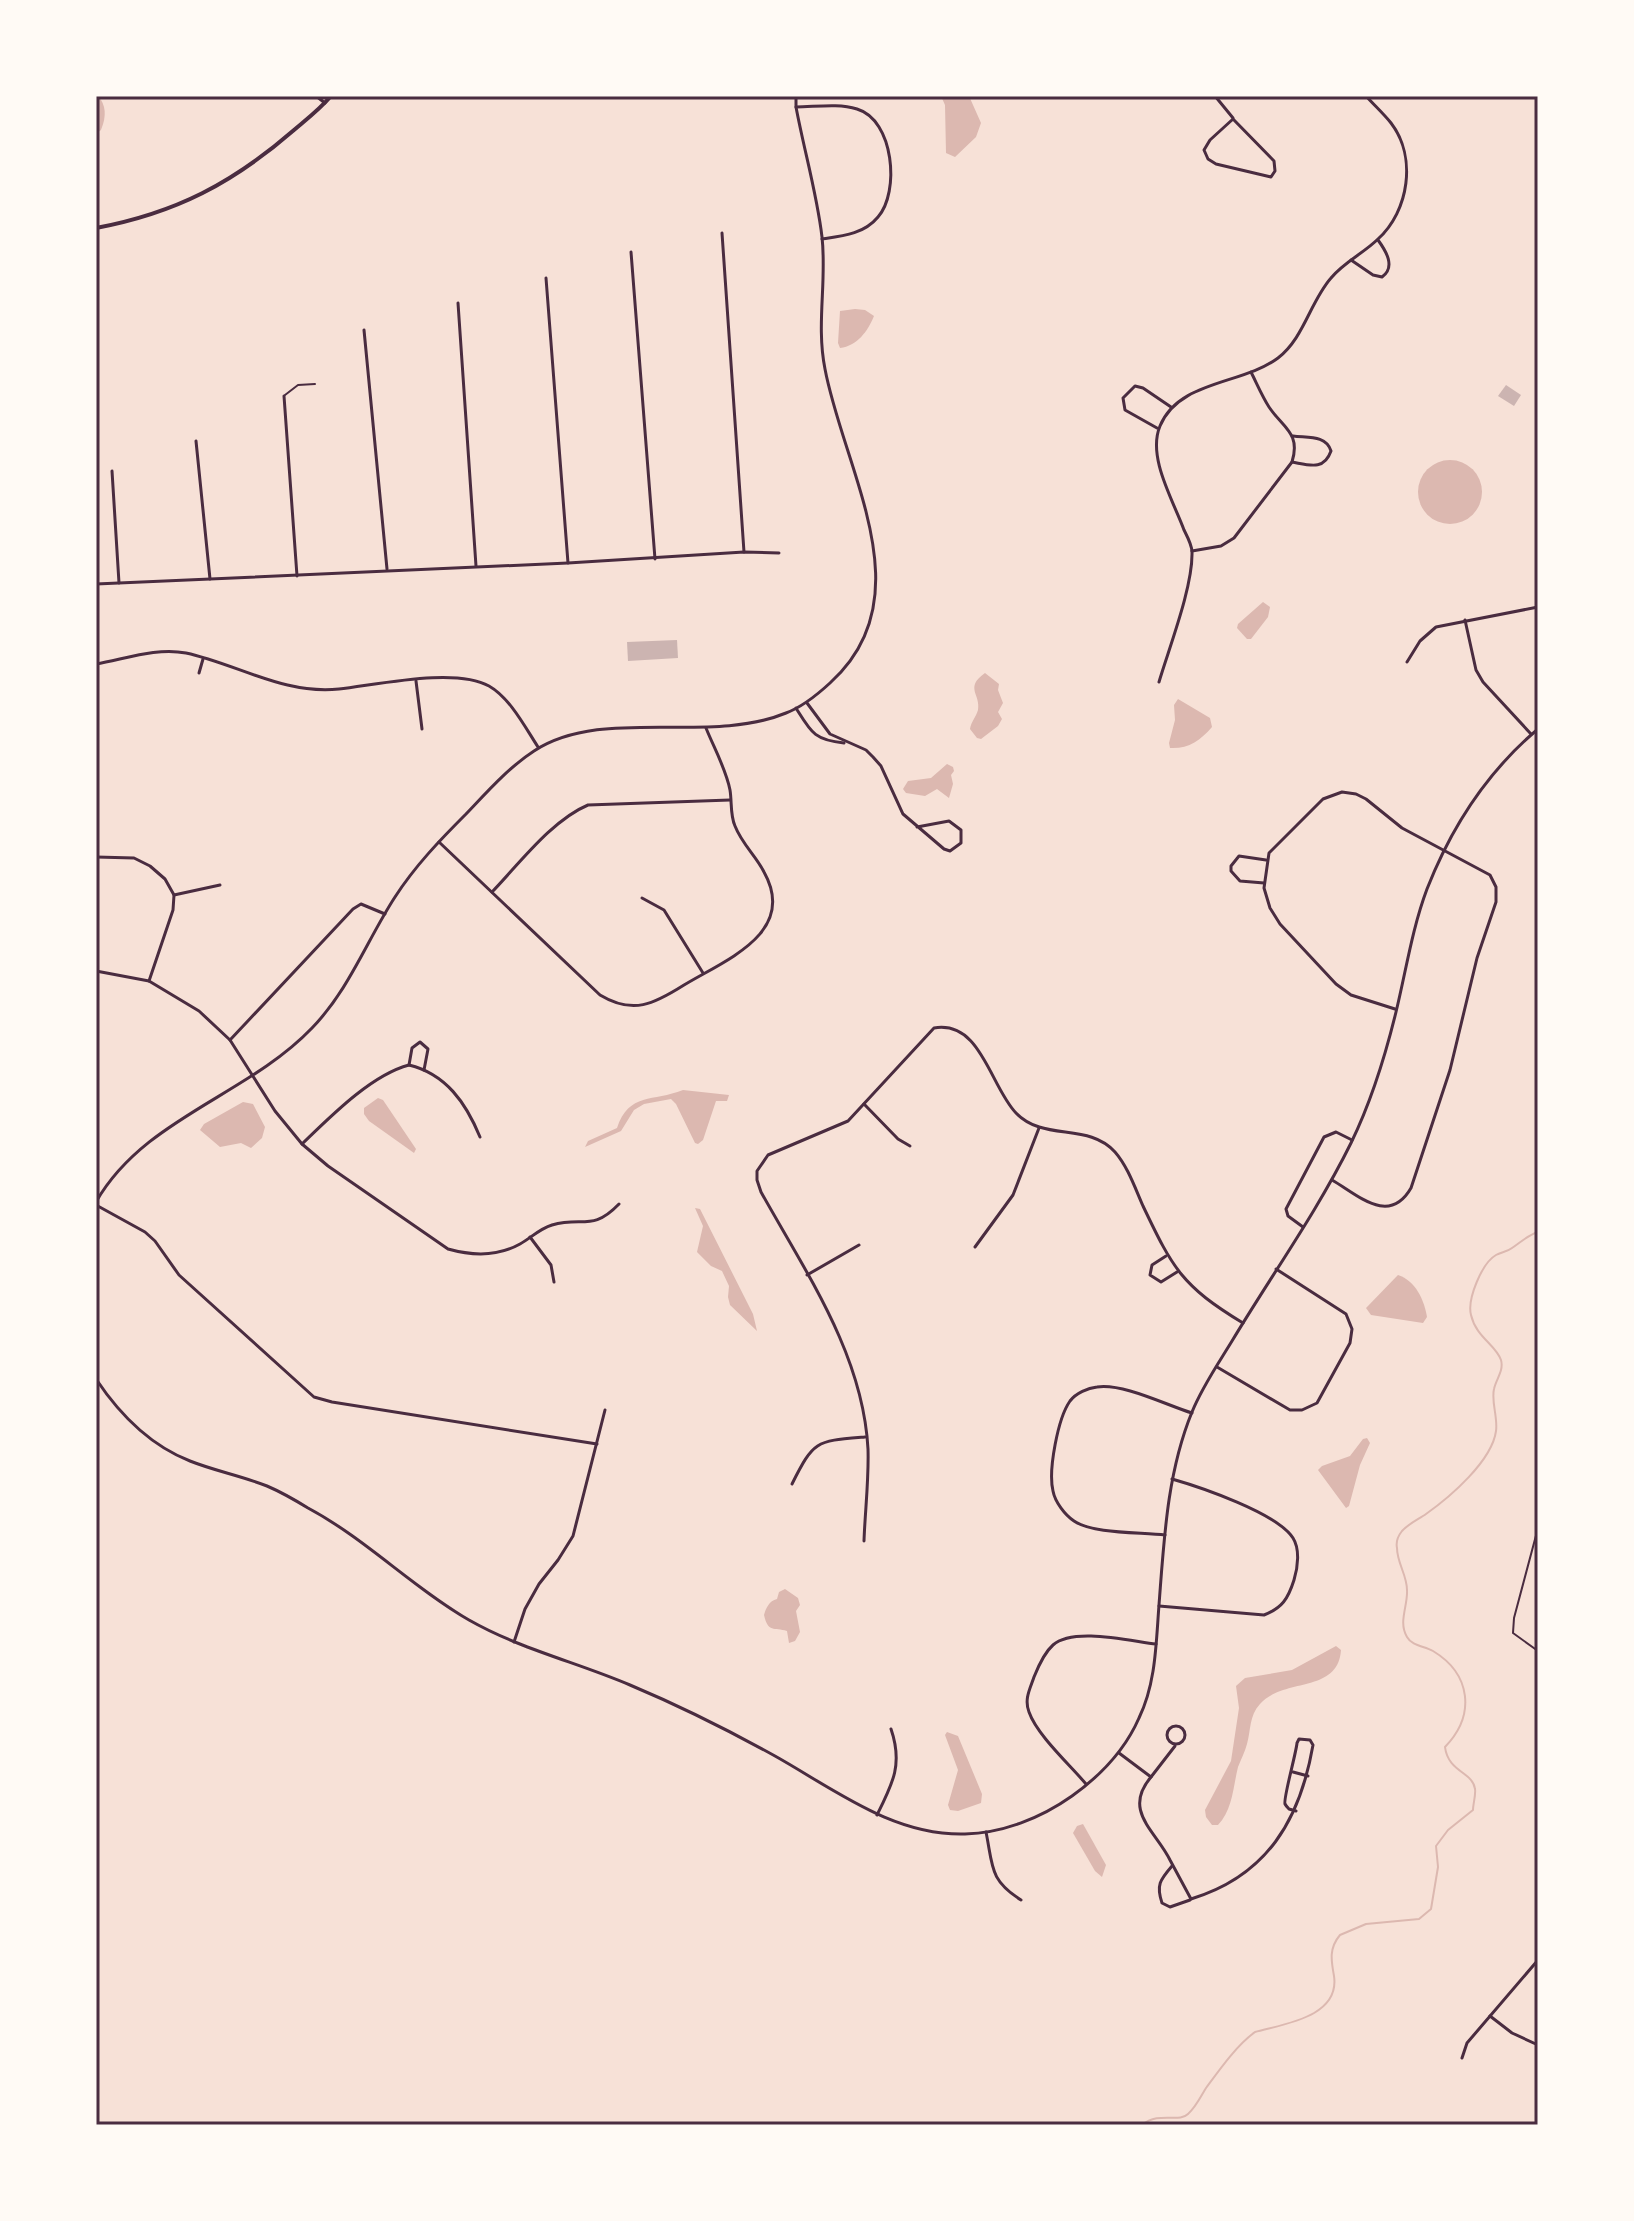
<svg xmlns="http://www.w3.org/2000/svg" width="1634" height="2221" font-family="Jost,sans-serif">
	<rect width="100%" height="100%" fill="#f7e1d7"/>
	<g fill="#dcb8b0">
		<path d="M 941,96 L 969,96 L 981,123 L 976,137 L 955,157 L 946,153 L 945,105 Z"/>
		<path d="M 855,309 L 865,310 L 874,316 C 868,331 857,346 840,348 L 838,343 L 840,311 Z"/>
		<circle cx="1450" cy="492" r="32"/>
		<path d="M 1263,602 L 1270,607 L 1268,617 L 1251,639 L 1247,639 L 1237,628 L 1238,624 Z"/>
		<path d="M 985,673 L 999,684 L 998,690 L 1003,703 L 998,712 L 1002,719 L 998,726 L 981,739 L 977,738 L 970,729 C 971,722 976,717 978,710 C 981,694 964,688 985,673 Z"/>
		<path d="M 1178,699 L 1210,718 L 1212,727 C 1200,741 1188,749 1170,748 L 1169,743 L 1175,720 L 1174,705 Z"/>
		<path d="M 947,764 L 953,767 L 954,771 L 951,775 L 953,784 L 949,798 L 937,789 L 925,796 L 906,793 L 903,789 L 908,781 L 931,778 Z"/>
		<path d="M 683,1090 L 729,1095 L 727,1101 L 716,1101 L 703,1140 L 698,1144 L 695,1143 L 676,1104 L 671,1099 L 644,1104 L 634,1110 L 621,1131 L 585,1147 L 588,1141 L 617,1128 C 629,1092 653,1102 683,1090 Z"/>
		<path d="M 378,1098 L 383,1100 L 416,1149 L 414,1153 L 369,1121 L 364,1114 L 364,1108 Z"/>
		<path d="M 243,1102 L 253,1104 L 265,1127 L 262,1138 L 251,1148 L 241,1143 L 220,1147 L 200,1130 L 204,1124 Z"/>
		<path d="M 695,1208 L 700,1209 L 753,1314 L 757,1331 L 730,1305 L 728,1297 L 729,1286 L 722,1271 L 711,1266 L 697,1252 L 703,1226 Z"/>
		<path d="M 1398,1275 C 1416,1281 1424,1300 1427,1317 L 1423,1323 L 1371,1315 L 1366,1308 Z"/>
		<path d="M 1367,1438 L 1370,1443 L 1360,1465 L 1349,1506 L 1346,1508 L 1318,1470 L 1322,1466 L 1350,1456 L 1363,1439 Z"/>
		<path d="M 785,1589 L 798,1598 L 800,1605 L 796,1611 L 800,1632 L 795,1641 L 789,1643 L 787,1631 C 774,1627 768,1633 764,1615 C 766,1608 769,1601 777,1599 L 779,1592 Z"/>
		<path d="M 1336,1646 L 1341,1650 C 1338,1694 1284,1677 1260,1704 C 1249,1716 1251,1730 1247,1744 C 1245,1752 1241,1759 1238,1767 C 1233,1787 1233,1809 1218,1825 L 1212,1825 L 1206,1817 L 1205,1810 L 1231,1761 L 1239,1708 L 1236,1686 L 1245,1678 L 1292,1670 Z"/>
		<path d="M 947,1732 L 958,1736 L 982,1794 L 981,1803 L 958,1811 L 950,1810 L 948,1805 L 958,1770 L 945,1735 Z"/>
		<path d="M 1083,1824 L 1106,1865 L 1102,1877 L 1095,1871 L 1073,1833 L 1077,1826 Z"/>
	</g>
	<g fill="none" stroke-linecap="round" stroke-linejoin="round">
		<path stroke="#dcb8b0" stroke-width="2" d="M 1142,2125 C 1159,2111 1179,2123 1188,2114 C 1196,2107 1201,2096 1206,2088 C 1220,2069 1236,2046 1255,2032 C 1284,2024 1340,2017 1334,1976 C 1331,1960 1329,1948 1340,1935 L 1366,1924 L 1419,1919 L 1431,1909 L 1438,1867 L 1436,1846 L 1448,1830 L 1473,1810 C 1473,1804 1476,1795 1475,1789 C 1473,1772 1448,1772 1445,1747 C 1476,1715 1471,1674 1433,1651 C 1424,1646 1412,1646 1407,1637 C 1398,1622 1408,1606 1407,1590 C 1407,1575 1397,1563 1397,1548 C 1396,1543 1398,1536 1402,1531 C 1408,1524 1419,1519 1426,1514 C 1450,1497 1492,1461 1496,1431 C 1498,1417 1491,1402 1494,1389 C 1496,1379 1504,1371 1501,1360 C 1496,1345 1476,1337 1471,1315 C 1467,1299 1482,1263 1496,1255 C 1501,1252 1507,1252 1512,1248 C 1521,1242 1528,1235 1538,1232"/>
		<path stroke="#dcb8b0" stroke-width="7" d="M 96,99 C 103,107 102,118 98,128"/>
	</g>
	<g fill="#ccb4b1">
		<path d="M 1506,385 L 1521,395 L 1514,406 L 1498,396 Z"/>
		<path d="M 677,640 L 678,658 L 628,661 L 627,642 Z"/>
	</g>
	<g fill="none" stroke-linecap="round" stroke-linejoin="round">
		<path stroke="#4a2c40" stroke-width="2" d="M 1538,1528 L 1514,1618 L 1513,1633 L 1538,1651"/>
		<path stroke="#4a2c40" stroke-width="2" d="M 285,395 L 298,385 L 315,384"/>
		<g stroke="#4a2c40" stroke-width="3">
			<path d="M 316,96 L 325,103"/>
			<path d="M 1164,96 L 1166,97"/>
			<path d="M 1215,96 L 1233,118"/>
			<path d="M 796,107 C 815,107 838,103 857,109 C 894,120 900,192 878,217 C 864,234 843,236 822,239"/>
			<path d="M 1233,119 L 1274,161 L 1275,171 L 1271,177 L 1216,164 L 1208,159 L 1204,150 L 1210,140 Z"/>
			<path d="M 722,233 L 744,552"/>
			<path d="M 631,252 L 655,559"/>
			<path d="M 1351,260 L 1373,275 L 1382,277 C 1396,267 1386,251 1378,240"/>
			<path d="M 546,278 L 568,563"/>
			<path d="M 458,303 L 476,566"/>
			<path d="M 364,330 L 387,569"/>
			<path d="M 284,396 L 297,576"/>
			<path d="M 1157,428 L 1125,410 L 1123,398 L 1135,386 L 1143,388 L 1171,407"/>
			<path d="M 196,441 L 210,579"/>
			<path d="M 1292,462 C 1309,465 1324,471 1331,451 C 1326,435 1308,438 1293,436"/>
			<path d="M 112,471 L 119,583"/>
			<path d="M 1192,551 L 1221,546 L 1234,538 L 1292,462 C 1301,433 1283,428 1269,407 C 1262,396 1257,384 1251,372"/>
			<path d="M 96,584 L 568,563 L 744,552 L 779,553"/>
			<path d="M 1465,620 L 1476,670 L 1483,682 L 1531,734"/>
			<path d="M 1407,662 L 1420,641 L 1436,627 L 1538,607"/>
			<path d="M 96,664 C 125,659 157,647 186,653 C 237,664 284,695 339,689 C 376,685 455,667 489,686 C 510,698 525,727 538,747"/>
			<path d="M 199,673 L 203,659"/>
			<path d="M 416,681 L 422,729"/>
			<path d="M 1159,682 C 1169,648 1193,587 1192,552 C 1192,545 1187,536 1184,530 C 1173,500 1147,457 1160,426 C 1179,380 1242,385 1278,358 C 1304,338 1310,302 1331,278 C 1344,262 1364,253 1378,239 C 1409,211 1417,157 1391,123 C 1383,113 1374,105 1366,96"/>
			<path d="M 807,703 L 830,734 L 866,750 L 873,757 L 881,766 L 903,814 L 944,849 L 950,851 L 961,843 L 961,830 L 949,821 L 917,827"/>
			<path d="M 796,708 C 811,732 814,740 844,743"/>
			<path d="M 439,842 L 600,995 C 633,1015 654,1004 684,985 C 725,960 798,933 764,872 C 756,856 742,844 735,826 C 730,815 732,802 730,790 C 726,769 714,748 706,728"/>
			<path d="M 96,857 L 134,858 L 150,866 L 165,879 L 174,895 L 173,910 L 149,981"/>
			<path d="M 1264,883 L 1240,881 L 1231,871 L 1231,866 L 1239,856 L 1266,860"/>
			<path d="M 492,892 C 519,864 552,820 588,805 L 730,800"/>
			<path d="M 174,895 L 220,885"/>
			<path d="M 642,898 L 664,910 L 703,973"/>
			<path d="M 96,971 L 149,981 L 199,1011 L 230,1040 L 275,1111 L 302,1144 L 328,1166 L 448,1249 C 473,1256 497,1257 520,1244 C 531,1238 539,1229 552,1225 C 583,1216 592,1232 619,1204"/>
			<path d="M 230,1040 L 353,909 L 361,904 L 385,914"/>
			<path d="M 409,1065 L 412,1048 L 420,1042 L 428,1049 L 424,1070"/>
			<path d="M 864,1104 L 898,1139 L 910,1146"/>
			<path d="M 302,1144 C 330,1117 371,1075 409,1065 C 446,1074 466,1103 480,1137"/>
			<path d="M 1332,1180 C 1358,1195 1389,1226 1411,1188 L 1450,1070 L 1477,958 L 1496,902 L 1496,887 L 1490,875 L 1402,828 L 1366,799 L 1356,794 L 1342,792 L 1323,799 L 1269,853 L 1264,888 L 1270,908 L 1280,924 L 1336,984 L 1351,995 L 1395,1009"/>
			<path d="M 96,1202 C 144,1118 247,1096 312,1028 C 349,990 367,940 395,897 C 415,866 440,840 466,814 C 487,792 508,768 534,751 C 603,706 709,745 786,713 C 802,707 817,695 830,683 C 926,597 844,471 825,369 C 816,325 827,281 822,237 C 817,194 804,150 796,107 L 796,96"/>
			<path d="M 96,1205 L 145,1232 L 155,1241 L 179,1275 L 314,1397 L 332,1402 L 597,1444"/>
			<path d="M 1303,1227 L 1288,1216 L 1286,1209 L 1324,1137 L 1336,1132 L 1352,1140"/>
			<path d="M 530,1237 L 551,1265 L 554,1282"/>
			<path d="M 975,1247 L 1013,1195 L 1039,1128"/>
			<path d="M 1166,1256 L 1152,1265 L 1150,1275 L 1161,1282 L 1177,1272"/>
			<path d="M 807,1275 L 859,1245"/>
			<path d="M 1217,1367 L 1290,1410 L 1302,1410 L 1317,1403 L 1350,1343 L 1352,1329 L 1346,1314 L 1276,1269"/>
			<path d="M 96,1379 C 120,1415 149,1445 190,1461 C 215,1471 242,1476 267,1486 C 281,1492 295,1500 308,1508 C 366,1539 412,1587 469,1620 C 520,1649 576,1662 630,1685 C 680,1706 728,1730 775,1756 C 834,1789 893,1836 965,1834 C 1003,1833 1041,1818 1072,1796 C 1100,1776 1125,1750 1139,1718 C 1156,1683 1156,1643 1159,1605 C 1164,1540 1167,1473 1192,1412 C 1202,1387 1218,1364 1232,1341 C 1271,1276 1317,1212 1351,1143 C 1371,1102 1385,1057 1396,1012 C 1406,971 1412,929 1427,889 C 1451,828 1488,771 1538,729"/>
			<path d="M 792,1484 C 814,1440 816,1441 865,1437"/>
			<path d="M 1165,1535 C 1141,1532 1093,1534 1074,1521 C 1065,1515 1055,1502 1053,1491 C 1048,1470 1058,1418 1070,1401 C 1076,1393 1088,1388 1097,1387 C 1123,1383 1166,1405 1192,1413"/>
			<path d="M 864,1541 C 865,1511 869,1480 868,1449 C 863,1354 806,1273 761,1192 L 757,1180 L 757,1171 L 768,1155 L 848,1121 L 934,1028 C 981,1020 990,1086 1016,1113 C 1044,1142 1088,1122 1115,1152 C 1128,1167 1135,1188 1143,1206 C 1173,1269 1182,1286 1243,1323"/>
			<path d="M 1159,1606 L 1264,1615 C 1282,1608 1288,1599 1294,1580 C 1298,1567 1300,1549 1293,1538 C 1277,1513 1200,1487 1172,1479"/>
			<path d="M 514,1642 L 525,1609 L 539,1584 L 558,1560 L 573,1536 L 605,1410"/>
			<circle cx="1176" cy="1735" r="9"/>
			<path d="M 1119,1753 L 1151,1777 C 1122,1811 1156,1831 1170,1860 C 1177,1873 1184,1886 1191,1899 C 1267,1876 1300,1820 1313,1745 L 1310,1740 L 1299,1739 L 1297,1743 C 1296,1754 1283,1799 1285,1804 C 1286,1806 1288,1808 1289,1809 L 1296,1811"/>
			<path d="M 1293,1772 L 1308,1776"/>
			<path d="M 1151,1777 L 1175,1746"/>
			<path d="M 1086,1784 C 1070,1765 1037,1735 1029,1712 C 1024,1699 1030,1689 1034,1677 C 1038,1667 1045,1652 1053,1645 C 1073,1627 1130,1641 1156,1644"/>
			<path d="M 877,1815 C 893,1783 903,1764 891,1729"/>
			<path d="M 986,1832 C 993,1866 989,1880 1021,1900"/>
			<path d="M 1172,1866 C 1160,1880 1156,1885 1162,1903 L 1170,1907 L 1190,1900"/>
			<path d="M 1490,2016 L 1512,2033 L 1538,2045"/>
			<path d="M 1462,2058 L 1467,2043 L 1538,1960"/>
		</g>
		<path stroke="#4a2c40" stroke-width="4" d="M 96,228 C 176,213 233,183 294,130 C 307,119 320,109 331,96"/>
	</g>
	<rect width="1634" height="2221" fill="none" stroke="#fffaf5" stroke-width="196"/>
	<rect x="98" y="98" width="1438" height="2025" fill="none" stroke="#4a2c40" stroke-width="3"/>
</svg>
